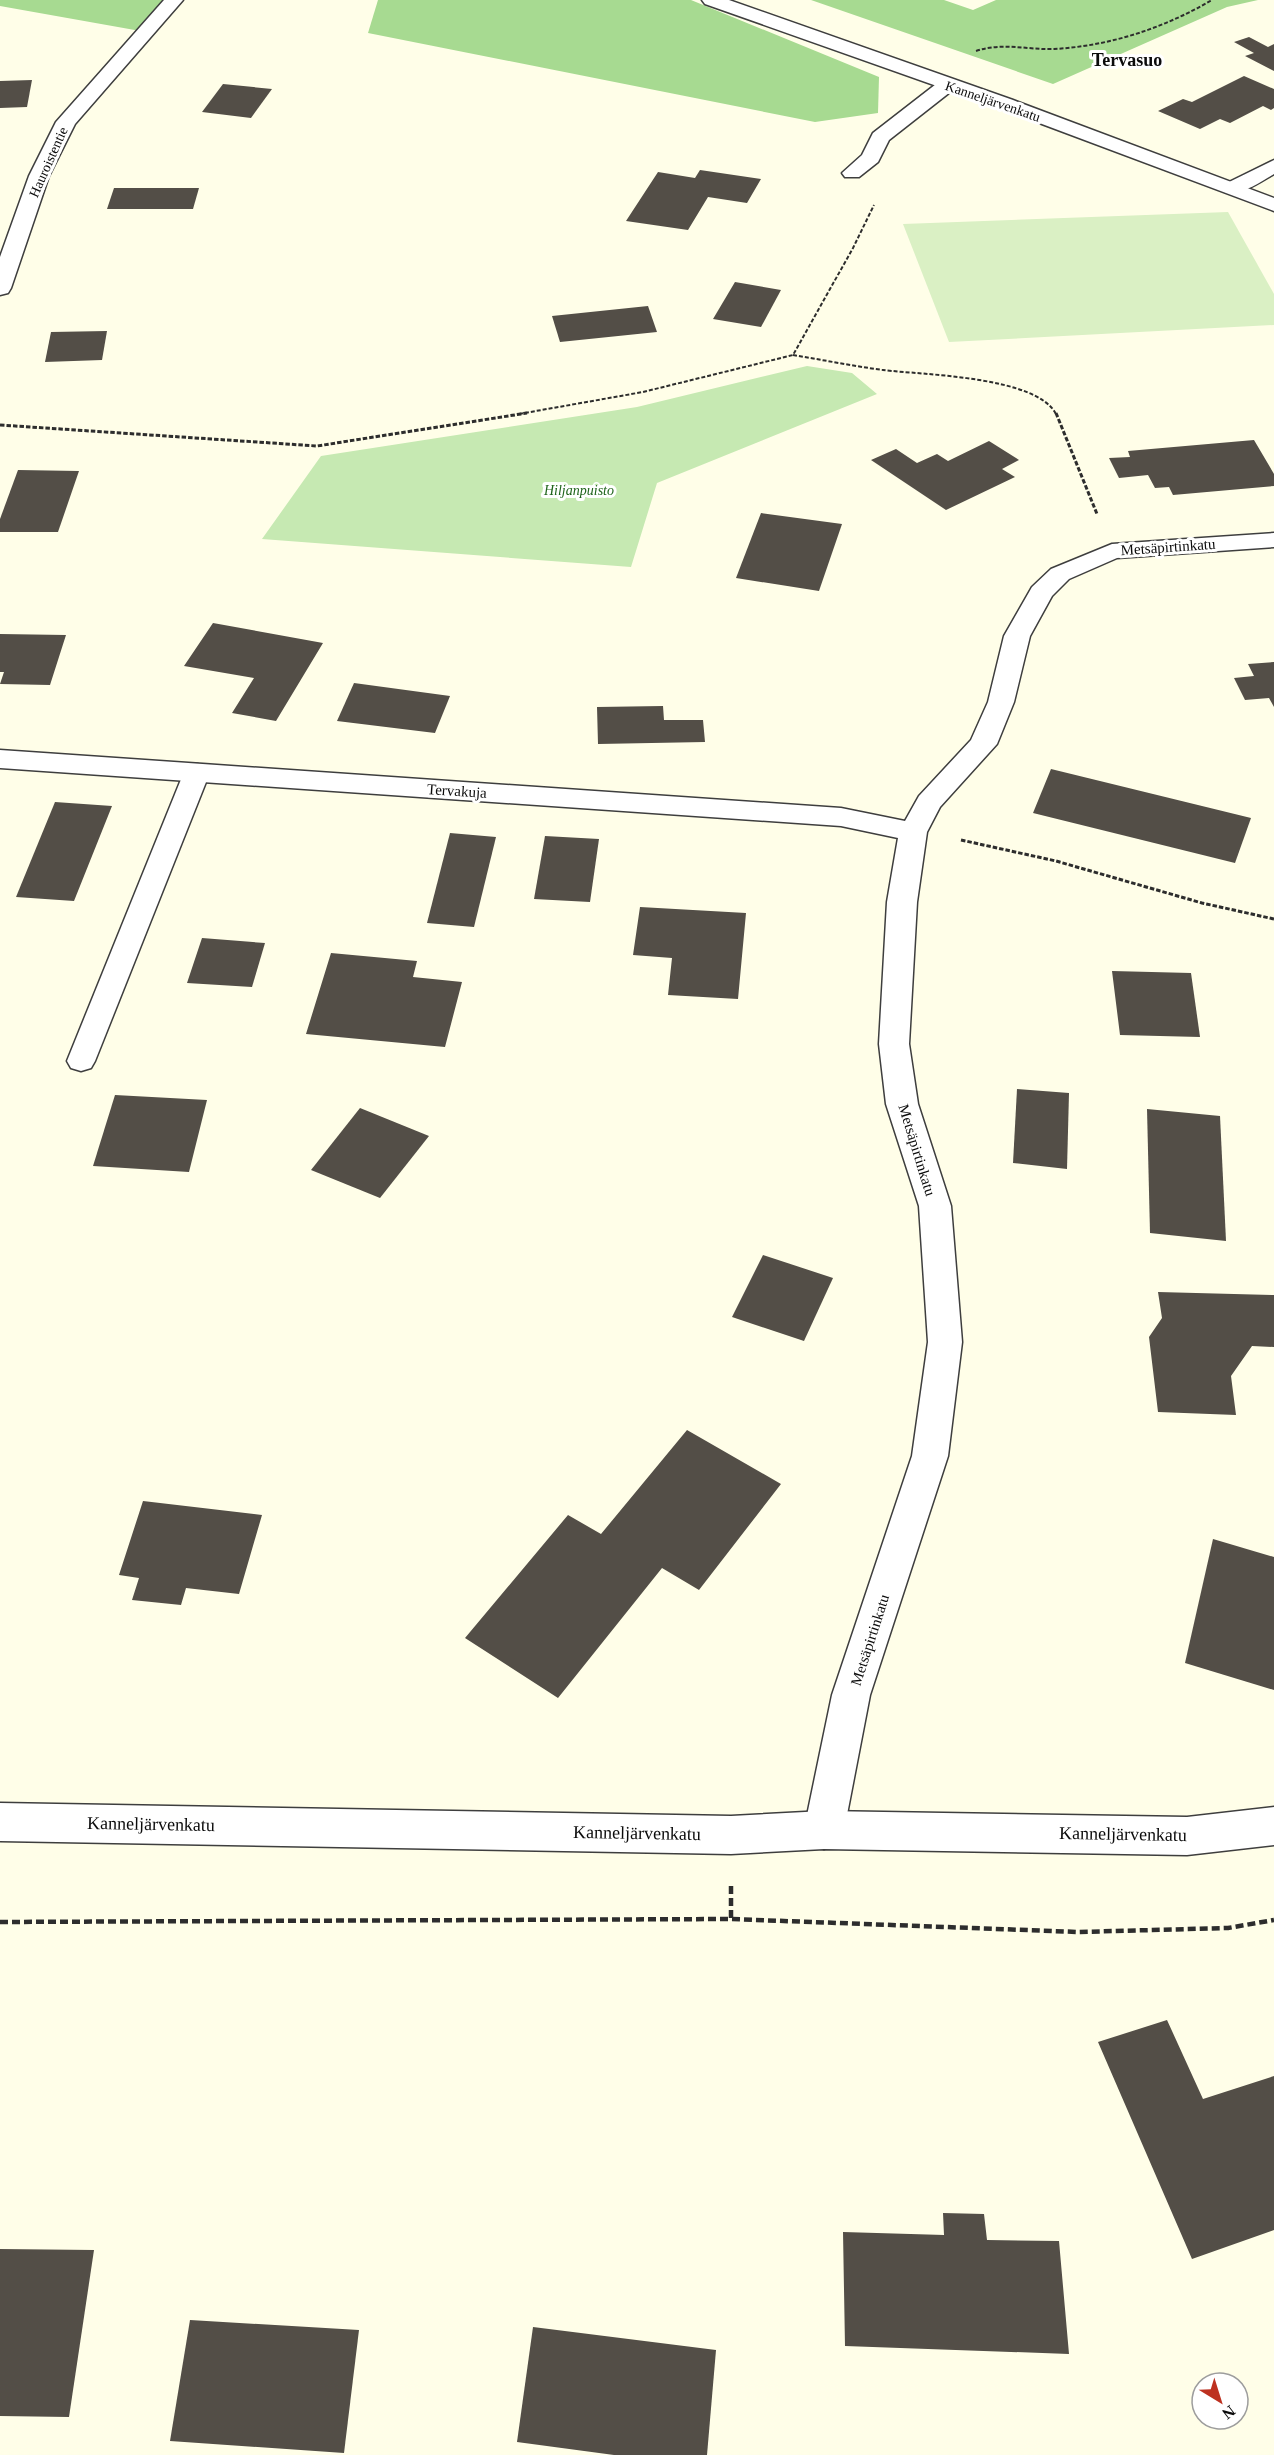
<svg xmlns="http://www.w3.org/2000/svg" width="1274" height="2455" font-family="Georgia,serif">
	<rect width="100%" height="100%" fill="#fffee8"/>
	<path fill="#c6e9b2" d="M 807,366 L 852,373 L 877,394 L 657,483 L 631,567 L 262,539 L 321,456 L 637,407 Z"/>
	<g fill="#a7da91">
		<path d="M 0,0 L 174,0 L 146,32 L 0,6 Z"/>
		<path d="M 378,0 L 691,0 L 879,77 L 878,113 L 815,122 L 368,33 Z"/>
		<path d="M 811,0 L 944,0 L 973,10 L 996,0 L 1258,0 L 1227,7 L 1053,84 Z"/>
	</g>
	<path fill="#daf0c4" d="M 1228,212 L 1274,294 L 1274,325 L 949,342 L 903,224 Z"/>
	<g fill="#534e47">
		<path d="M 1249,37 L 1268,47 L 1274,44 L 1274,71 L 1245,56 L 1254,53 L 1234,42 Z"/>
		<path d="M 1244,76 L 1274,89 L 1274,108 L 1271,110 L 1263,106 L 1230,123 L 1220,119 L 1200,129 L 1158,111 L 1183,99 L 1192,102 Z"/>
		<path d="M 32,80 L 27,107 L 0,108 L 0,81 Z"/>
		<path d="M 223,84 L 272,89 L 251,118 L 202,112 Z"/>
		<path d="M 700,170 L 761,179 L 747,203 L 708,197 L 688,230 L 626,221 L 658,172 L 695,178 Z"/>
		<path d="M 114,188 L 199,188 L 193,209 L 107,209 Z"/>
		<path d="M 735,282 L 781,290 L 761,327 L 713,319 Z"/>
		<path d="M 648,306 L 657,332 L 560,342 L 552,316 Z"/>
		<path d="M 107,331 L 102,360 L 45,362 L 51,332 Z"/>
		<path d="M 1254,440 L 1274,474 L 1274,486 L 1173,495 L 1169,487 L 1155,488 L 1148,475 L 1119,478 L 1109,458 L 1130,457 L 1128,451 Z"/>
		<path d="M 989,441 L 1019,460 L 1002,469 L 1015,477 L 946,510 L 871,460 L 896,449 L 917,463 L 937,454 L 948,461 Z"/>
		<path d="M 18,470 L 79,471 L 58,532 L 0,532 L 0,519 Z"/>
		<path d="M 761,513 L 842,524 L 819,591 L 736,578 Z"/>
		<path d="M 213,623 L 323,643 L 276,721 L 232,713 L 254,678 L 184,666 Z"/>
		<path d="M 0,634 L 66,635 L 50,685 L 0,684 L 4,672 L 0,672 Z"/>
		<path d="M 1274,662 L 1274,707 L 1269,698 L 1245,700 L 1234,678 L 1254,676 L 1248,664 Z"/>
		<path d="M 354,683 L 450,696 L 435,733 L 337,721 Z"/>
		<path d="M 663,706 L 664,720 L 703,720 L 705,742 L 598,744 L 597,707 Z"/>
		<path d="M 1051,769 L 1251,818 L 1235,863 L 1033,813 Z"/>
		<path d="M 55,802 L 112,806 L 74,901 L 16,897 Z"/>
		<path d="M 450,833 L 496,837 L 474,927 L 427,923 Z"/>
		<path d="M 545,836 L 599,839 L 590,902 L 534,899 Z"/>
		<path d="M 640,907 L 746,913 L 738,999 L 668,995 L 672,958 L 633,955 Z"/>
		<path d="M 202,938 L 265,943 L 252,987 L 187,983 Z"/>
		<path d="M 331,953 L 417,961 L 413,977 L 462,982 L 445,1047 L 306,1034 Z"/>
		<path d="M 1112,971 L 1191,973 L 1200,1037 L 1120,1035 Z"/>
		<path d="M 1017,1089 L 1069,1093 L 1067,1169 L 1013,1163 Z"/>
		<path d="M 115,1095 L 207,1100 L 189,1172 L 93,1166 Z"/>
		<path d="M 360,1108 L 429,1136 L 380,1198 L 311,1170 Z"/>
		<path d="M 1147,1109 L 1220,1116 L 1226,1241 L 1150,1233 Z"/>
		<path d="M 763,1255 L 833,1278 L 804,1341 L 732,1317 Z"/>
		<path d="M 1158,1292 L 1274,1295 L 1274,1347 L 1252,1346 L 1231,1376 L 1236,1415 L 1158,1412 L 1149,1337 L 1162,1318 Z"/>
		<path d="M 687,1430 L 781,1484 L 699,1590 L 662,1568 L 558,1698 L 465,1638 L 568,1515 L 601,1534 Z"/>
		<path d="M 143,1501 L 262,1515 L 239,1594 L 186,1588 L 181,1605 L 132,1600 L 139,1578 L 119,1575 Z"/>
		<path d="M 1213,1539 L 1274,1557 L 1274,1690 L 1185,1663 Z"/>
		<path d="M 1167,2020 L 1203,2099 L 1274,2076 L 1274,2230 L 1192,2259 L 1098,2042 Z"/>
		<path d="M 943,2213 L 984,2214 L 987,2240 L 1059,2241 L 1069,2354 L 845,2346 L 843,2232 L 944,2235 Z"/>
		<path d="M 0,2249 L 94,2250 L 69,2417 L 0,2416 Z"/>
		<path d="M 190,2320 L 359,2330 L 344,2453 L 170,2441 Z"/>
		<path d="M 533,2327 L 716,2350 L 707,2455 L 614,2455 L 517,2442 Z"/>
	</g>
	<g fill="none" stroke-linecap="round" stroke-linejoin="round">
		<g stroke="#3e3e3e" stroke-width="3">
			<path id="service" d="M 197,764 L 206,766 L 210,772 L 95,1061 L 91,1068 L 81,1071 L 71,1068 L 67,1061 L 184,772 L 188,766 Z"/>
		</g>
		<g stroke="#3e3e3e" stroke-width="3">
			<g id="minor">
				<path d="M 164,0 L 183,0 L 75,124 L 49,176 L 11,288 L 8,293 L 0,295 L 0,257 L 29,176 L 56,122 Z"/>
				<path d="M 947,79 L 954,81 L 957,85 L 954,89 L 889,140 L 878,162 L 859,177 L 845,177 L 842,173 L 862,155 L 873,133 L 940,81 Z"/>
				<path d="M 1274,160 L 1274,174 C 1260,182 1241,196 1225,192 L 1222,188 L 1225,184 Z"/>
				<path d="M 1274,533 L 1274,547 L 1117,558 L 1069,579 L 1052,596 L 1030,636 L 1014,702 L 997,744 L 940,807 L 927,832 L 917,902 L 909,1044 L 918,1104 L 951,1206 L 962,1342 L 948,1456 L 870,1695 L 844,1830 L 838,1843 L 824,1849 L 810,1843 L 804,1830 L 832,1695 L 912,1456 L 928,1342 L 919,1206 L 886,1104 L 879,1044 L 887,902 L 898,838 L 841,826 L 0,768 L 0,750 L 841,808 L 905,821 L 919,796 L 971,740 L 988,702 L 1004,636 L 1032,587 L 1051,569 L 1112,544 Z"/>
			</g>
		</g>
		<g stroke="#3e3e3e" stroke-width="3">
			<g id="tertiary">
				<path d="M 702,0 L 729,0 L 1013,100 L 1274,198 L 1274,211 L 999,108 L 705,4 Z"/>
				<path d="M 0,1803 L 731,1816 L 824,1811 L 1187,1817 L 1274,1807 L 1274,1845 L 1187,1855 L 824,1849 L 731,1854 L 0,1841 Z"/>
			</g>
		</g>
		<g stroke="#2d2d2d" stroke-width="2" stroke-dasharray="4 2" stroke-linecap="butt">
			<path d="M 976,51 C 1003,42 1027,50 1054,49 C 1110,46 1164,28 1212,0"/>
			<path d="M 793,355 C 823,360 853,366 883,370 C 923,375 1036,376 1056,414"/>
			<path d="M 519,414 L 643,392 L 793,355 L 853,248 L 874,205"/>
		</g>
		<g stroke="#2d2d2d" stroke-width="3" stroke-dasharray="4.5 2" stroke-linecap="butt">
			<path d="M 1056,413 L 1097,514"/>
			<path d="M 0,425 L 317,446 L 527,413"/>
			<path d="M 961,840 L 1056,861 L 1202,903 L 1274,919"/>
		</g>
		<g stroke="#2d2d2d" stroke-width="4.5" stroke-dasharray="8 4" stroke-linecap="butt">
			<path d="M 731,1886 L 731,1919"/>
			<path d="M 0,1922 L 731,1919 L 1079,1932 L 1228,1928 L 1274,1920"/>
		</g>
		<use href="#service" fill="#fff" fill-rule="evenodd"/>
		<use href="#minor" fill="#fff" fill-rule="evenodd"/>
		<use href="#tertiary" fill="#fff" fill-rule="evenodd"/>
	</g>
	<g text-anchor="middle" stroke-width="6" stroke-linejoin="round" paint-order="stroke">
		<g font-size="14" fill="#0b0b0b" stroke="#fff">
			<text transform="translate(993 101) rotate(19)" y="5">Kanneljärvenkatu</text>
			<text transform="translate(48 162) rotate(-66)" y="5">Hauroistentie</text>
		</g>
		<g font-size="14" font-style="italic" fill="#1e631a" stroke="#fff">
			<text x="579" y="495">Hiljanpuisto</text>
		</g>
		<g font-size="15" fill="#0b0b0b" stroke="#fff">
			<text transform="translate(1168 547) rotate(-4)" y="5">Metsäpirtinkatu</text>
			<text transform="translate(457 791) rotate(4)" y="5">Tervakuja</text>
			<text transform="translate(917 1150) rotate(73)" y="5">Metsäpirtinkatu</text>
			<text transform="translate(870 1640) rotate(-72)" y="5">Metsäpirtinkatu</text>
		</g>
		<g font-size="18" font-weight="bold" fill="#0b0b0b" stroke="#fff">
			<text x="1127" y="66">Tervasuo</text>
		</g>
		<g font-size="18" fill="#0b0b0b" stroke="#fff">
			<text transform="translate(151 1824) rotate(1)" y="6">Kanneljärvenkatu</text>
			<text transform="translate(637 1833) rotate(1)" y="6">Kanneljärvenkatu</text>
			<text transform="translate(1123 1834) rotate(1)" y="6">Kanneljärvenkatu</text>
		</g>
	</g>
	<g transform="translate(1220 2401) rotate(142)"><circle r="28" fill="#ffffff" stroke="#9d9d9d" stroke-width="1.5"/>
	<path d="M0-4.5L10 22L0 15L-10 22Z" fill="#bd3120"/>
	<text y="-9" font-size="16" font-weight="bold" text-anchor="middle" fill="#0b0b0b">N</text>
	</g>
</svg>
